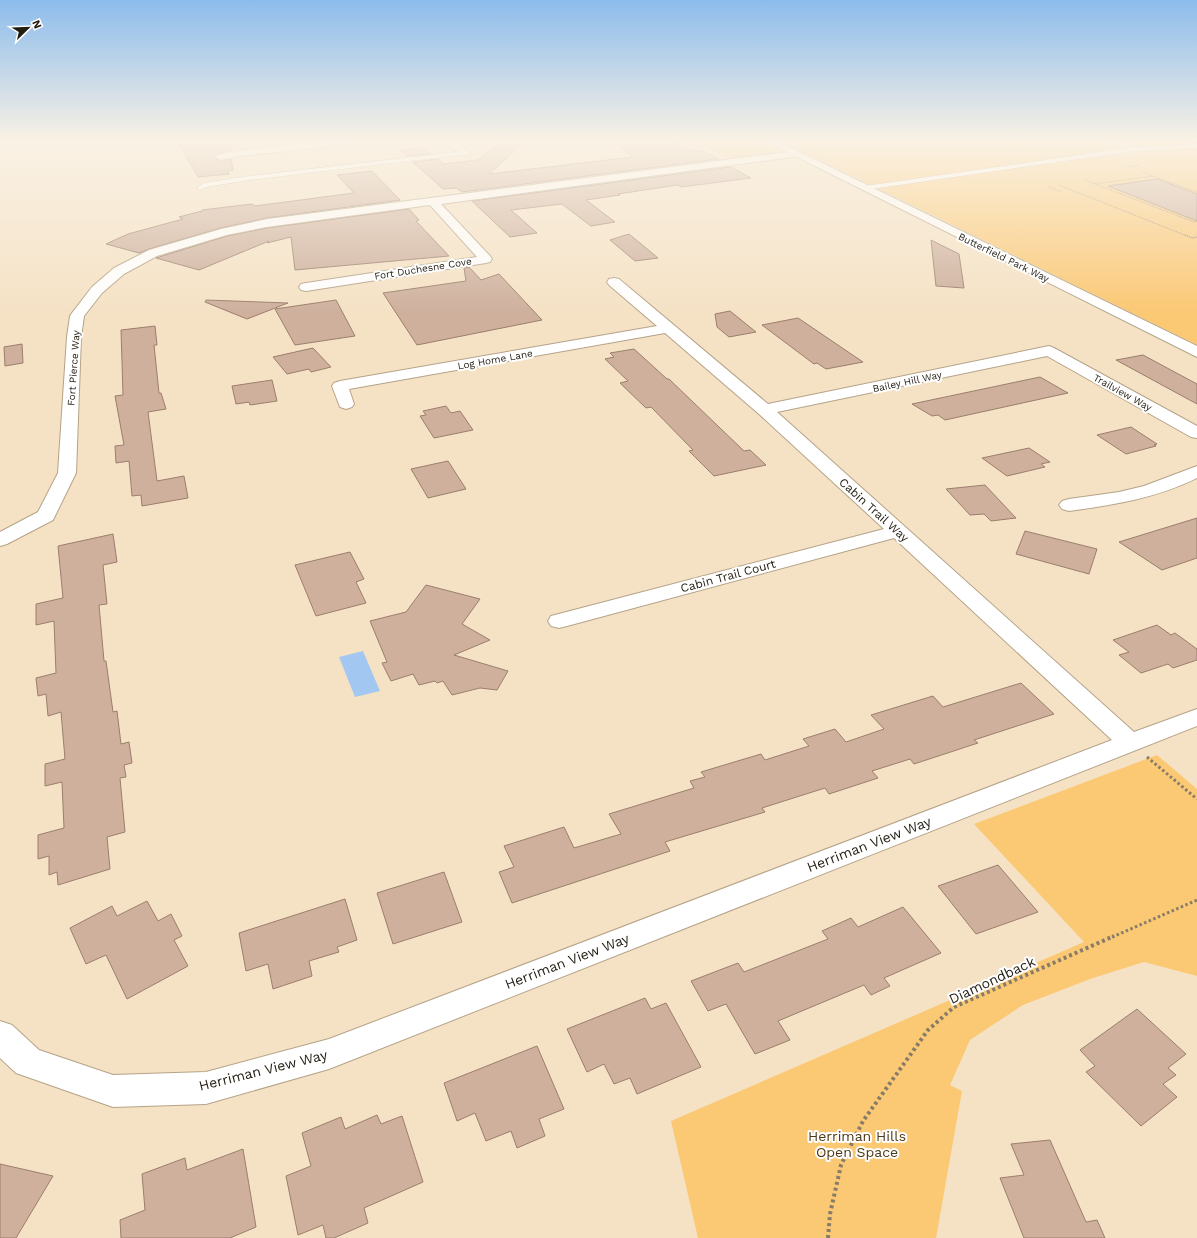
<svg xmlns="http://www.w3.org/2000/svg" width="1197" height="1238" font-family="'Work Sans',sans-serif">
	<rect width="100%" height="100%" fill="#f5e2c5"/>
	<g fill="#fbc874">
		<path d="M 720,140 L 757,140 L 776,150 L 777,152 L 774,154 L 730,160 L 698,143 Z"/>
		<path d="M 778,140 L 1197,140 L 1197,345 L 834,167 Z"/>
		<path d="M 1157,755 L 1197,789 L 1197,976 L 1144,962 L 1090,979 L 1023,1005 L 970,1040 L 950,1085 L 962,1091 L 936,1238 L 698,1238 L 671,1121 L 1084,942 L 974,824 Z"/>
	</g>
	<path fill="#a2c8f2" d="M 363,651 L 380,691 L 355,697 L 339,657 Z"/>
	<g fill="#ceb09d" stroke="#9b7e6d">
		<path d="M 177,140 L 230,140 L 231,150 L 216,154 L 214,157 L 220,161 L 231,159 L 233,170 L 228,171 L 229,174 L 198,177 Z"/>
		<path d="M 612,140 L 672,140 L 690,151 L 704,151 L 719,159 L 462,192 L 456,188 L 443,189 L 413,162 L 438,159 L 443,164 L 478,160 L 497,145 L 520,146 L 489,174 L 633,157 Z"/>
		<path d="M 422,148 L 431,154 L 407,156 L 400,150 Z"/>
		<path d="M 731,167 L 751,178 L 681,187 L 678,185 L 618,194 L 620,195 L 586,200 L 615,222 L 591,226 L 562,204 L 511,210 L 537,233 L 510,237 L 472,201 Z"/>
		<path d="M 372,171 L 400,200 L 267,218 L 221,228 L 149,249 L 139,253 L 106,244 L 128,234 L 183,219 L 179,217 L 202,211 L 202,210 L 252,204 L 255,206 L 354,193 L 337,175 Z"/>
		<path d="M 1157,179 L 1197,194 L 1197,221 L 1108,186 Z"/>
		<path d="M 409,209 L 419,220 L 416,221 L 449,256 L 295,270 L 291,237 L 267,243 L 269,241 L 199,270 L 156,258 L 227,236 L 267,228 Z"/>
		<path d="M 629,234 L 658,258 L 635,261 L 610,240 Z"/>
		<path d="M 931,240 L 959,254 L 964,288 L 936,286 Z"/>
		<path d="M 469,267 L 481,280 L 499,274 L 542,320 L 417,345 L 383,293 L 466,281 L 464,268 Z"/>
		<path d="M 206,300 L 288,303 L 247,319 L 205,302 Z"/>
		<path d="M 336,300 L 355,336 L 295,345 L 275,309 Z"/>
		<path d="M 730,311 L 756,332 L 729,337 L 717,327 L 715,314 Z"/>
		<path d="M 798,318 L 863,362 L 826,369 L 817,363 L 814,364 L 762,325 Z"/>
		<path d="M 155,326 L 157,345 L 154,345 L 159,393 L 161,393 L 166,409 L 148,412 L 157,481 L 184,476 L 188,498 L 142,506 L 141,495 L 132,496 L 129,461 L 116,463 L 115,446 L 124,445 L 115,396 L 123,395 L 121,330 Z"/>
		<path d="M 22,344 L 23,363 L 5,366 L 4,347 Z"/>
		<path d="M 313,348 L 331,367 L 311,372 L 309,369 L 287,374 L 273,357 Z"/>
		<path d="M 634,349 L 667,379 L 669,379 L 744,451 L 750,450 L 766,465 L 714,476 L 689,451 L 693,450 L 651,407 L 646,408 L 620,383 L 628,381 L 605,359 L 614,357 L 610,353 Z"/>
		<path d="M 1143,355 L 1197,384 L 1197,404 L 1116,360 Z"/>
		<path d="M 1040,377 L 1068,393 L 945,420 L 938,415 L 932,416 L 912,404 Z"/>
		<path d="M 272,380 L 277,401 L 250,405 L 249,402 L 236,404 L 232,386 Z"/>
		<path d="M 446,406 L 451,413 L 460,411 L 473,430 L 434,438 L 420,416 L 426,415 L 423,411 Z"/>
		<path d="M 1131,427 L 1157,444 L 1154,445 L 1156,446 L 1126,454 L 1097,435 Z"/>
		<path d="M 1029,448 L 1050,462 L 1041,464 L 1045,467 L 1007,476 L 982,458 Z"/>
		<path d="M 448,461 L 466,489 L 428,498 L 411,469 Z"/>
		<path d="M 985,485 L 1016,518 L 991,521 L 984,514 L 970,515 L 946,489 Z"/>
		<path d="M 1197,518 L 1197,558 L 1162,570 L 1119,542 Z"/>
		<path d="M 1025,531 L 1097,549 L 1089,574 L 1016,554 Z"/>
		<path d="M 113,534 L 117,562 L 103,565 L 107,604 L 99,605 L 104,661 L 106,661 L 113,712 L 117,711 L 121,744 L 129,742 L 132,763 L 124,765 L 126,777 L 120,778 L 125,832 L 107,837 L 110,869 L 58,885 L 57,872 L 49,875 L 49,856 L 38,859 L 38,835 L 64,828 L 62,782 L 45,786 L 45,764 L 65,759 L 61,712 L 48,716 L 46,694 L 38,696 L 36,678 L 56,673 L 54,621 L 36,625 L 36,604 L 63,598 L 58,546 Z"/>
		<path d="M 350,552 L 364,579 L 356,582 L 366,603 L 316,616 L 295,565 Z"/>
		<path d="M 426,585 L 480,599 L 462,624 L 490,640 L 454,655 L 508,671 L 497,690 L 480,688 L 452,695 L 443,681 L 437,683 L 435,681 L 419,685 L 413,674 L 391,681 L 382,663 L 387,662 L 370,621 L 406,612 Z"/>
		<path d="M 1157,625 L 1171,635 L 1175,633 L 1197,649 L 1197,660 L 1173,668 L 1168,664 L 1141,673 L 1119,655 L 1129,652 L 1113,640 Z"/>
		<path d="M 1021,683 L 1054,714 L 974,740 L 978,743 L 914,764 L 910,759 L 872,771 L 878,778 L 829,794 L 825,788 L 762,808 L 765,812 L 665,842 L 670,851 L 512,903 L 499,872 L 514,867 L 504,846 L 564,827 L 574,848 L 621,834 L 609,814 L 694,788 L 690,781 L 705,777 L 701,772 L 761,754 L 765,760 L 809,746 L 803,739 L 835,729 L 846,742 L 884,729 L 871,715 L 933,696 L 943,707 Z"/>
		<path d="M 998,865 L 1038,912 L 976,934 L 938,886 Z"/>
		<path d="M 444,872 L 462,922 L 393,944 L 377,893 Z"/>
		<path d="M 345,899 L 357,940 L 337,947 L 339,952 L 309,961 L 312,976 L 273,989 L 268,964 L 246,971 L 239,933 Z"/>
		<path d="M 147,901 L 158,921 L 171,914 L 182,936 L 174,940 L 188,966 L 127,999 L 106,955 L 86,964 L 70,928 L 112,906 L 117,916 Z"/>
		<path d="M 903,907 L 941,953 L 884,978 L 890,986 L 871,995 L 864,985 L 778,1021 L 790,1040 L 755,1054 L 726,1004 L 708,1011 L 691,981 L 738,963 L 744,972 L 828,939 L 822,931 L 851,918 L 858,927 Z"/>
		<path d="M 645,998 L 651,1009 L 666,1003 L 701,1067 L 637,1094 L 630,1078 L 614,1084 L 604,1064 L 587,1072 L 567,1029 Z"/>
		<path d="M 1137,1009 L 1186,1054 L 1168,1068 L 1176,1075 L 1163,1084 L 1177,1097 L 1141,1126 L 1086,1072 L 1095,1066 L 1080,1050 Z"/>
		<path d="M 537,1046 L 564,1109 L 539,1119 L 545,1136 L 517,1148 L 511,1131 L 486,1141 L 475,1113 L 457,1121 L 444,1083 Z"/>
		<path d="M 377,1115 L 381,1124 L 402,1116 L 423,1182 L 364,1208 L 368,1223 L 334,1238 L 326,1238 L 323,1225 L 298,1235 L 286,1176 L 311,1166 L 302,1133 L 341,1117 L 345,1129 Z"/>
		<path d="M 1050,1140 L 1086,1222 L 1097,1220 L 1105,1238 L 1024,1238 L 1000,1178 L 1024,1175 L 1011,1144 Z"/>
		<path d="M 243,1149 L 256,1227 L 230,1238 L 121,1238 L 120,1220 L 145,1210 L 142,1174 L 185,1158 L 187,1170 Z"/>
		<path d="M 0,1164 L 53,1176 L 16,1238 L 0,1238 Z"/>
	</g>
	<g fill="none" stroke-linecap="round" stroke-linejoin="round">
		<g stroke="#b5a388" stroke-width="1">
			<g id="service">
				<path d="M 1104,140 L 1113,140 L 1135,147 L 1197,144 L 1197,148 L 1134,151 L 865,190 L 862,188 L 865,186 L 1128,148 Z"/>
				<path d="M 466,151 L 469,153 L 468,154 L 249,180 L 206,187 L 200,190 L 197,188 L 204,183 L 249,176 Z"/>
			</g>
		</g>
		<g stroke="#b5a388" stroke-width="2">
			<g id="minor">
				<path d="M 337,140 L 368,140 L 363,143 L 240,156 L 220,160 L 215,157 L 216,155 L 240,150 Z"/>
				<path d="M 441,140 L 452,140 L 471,153 L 466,156 L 462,155 Z"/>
				<path d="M 796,151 L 801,154 L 800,156 L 441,204 L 490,256 L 492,259 L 490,262 L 486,263 L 306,291 L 301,290 L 299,287 L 301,284 L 306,283 L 477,257 L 430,205 L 267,227 L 227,235 L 157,256 L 124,274 L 102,293 L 84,316 L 81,337 L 76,473 L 53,520 L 7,544 L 0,546 L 0,532 L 38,512 L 58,473 L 67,337 L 70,316 L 72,313 L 92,287 L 114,268 L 149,250 L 221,229 L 267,219 Z"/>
				<path d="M 614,278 L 619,279 L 768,404 L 1049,346 L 1054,348 L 1197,426 L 1197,438 L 1191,437 L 1047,356 L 777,412 L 1134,732 L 1197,709 L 1197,726 L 329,1069 L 206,1104 L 113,1107 L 16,1073 L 0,1058 L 0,1021 L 12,1025 L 39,1050 L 113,1075 L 206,1072 L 329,1039 L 1112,740 L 894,538 L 567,626 L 559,628 L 551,626 L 548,621 L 551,616 L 884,529 L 759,414 L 665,333 L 349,389 L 354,404 L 352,407 L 346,409 L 340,407 L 332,386 L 334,383 L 340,381 L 657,326 L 609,285 L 607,282 L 609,279 Z"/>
				<path d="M 1197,466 L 1197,478 C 1157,498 1113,505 1069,511 L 1062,509 L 1059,505 L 1062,501 L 1069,499 L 1119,492 L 1144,486 Z"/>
			</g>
		</g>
		<g stroke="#b5a388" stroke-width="2">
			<path id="tertiary" d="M 763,140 L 775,140 L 1197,346 L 1197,357 Z"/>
		</g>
		<g stroke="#887c68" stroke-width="1" stroke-dasharray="1 1" stroke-linecap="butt">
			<path d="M 1126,167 L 1140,165"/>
			<path d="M 1142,172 L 1197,192"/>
			<path d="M 1085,180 L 1194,222 L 1197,221"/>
			<path d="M 1095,184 L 1153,176"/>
			<path d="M 1059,185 L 1187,236"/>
			<path d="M 1049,187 L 1062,192"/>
		</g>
		<path stroke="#887c68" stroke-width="1.5" stroke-dasharray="1 1" stroke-linecap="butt" d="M 1185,235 L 1192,238 L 1197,237"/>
		<g stroke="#887c68" stroke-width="3" stroke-dasharray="2.5 2.5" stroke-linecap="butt">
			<path d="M 1147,757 L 1197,799"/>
			<path d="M 1112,937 L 1197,900"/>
		</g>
		<path stroke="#887c68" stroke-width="4" stroke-dasharray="3 3" stroke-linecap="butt" d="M 828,1238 L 830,1214 L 841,1165 L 863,1121 L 928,1030 L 954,1007 L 1114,936"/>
		<use href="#service" fill="#fff" fill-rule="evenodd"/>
		<use href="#minor" fill="#fff" fill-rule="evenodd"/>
		<use href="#tertiary" fill="#fff" fill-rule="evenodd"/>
	</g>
	<linearGradient id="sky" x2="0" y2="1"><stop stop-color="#8cbcec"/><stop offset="0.45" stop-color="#faf2e5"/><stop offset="1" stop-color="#faf2e5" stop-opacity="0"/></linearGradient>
	<rect width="1197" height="313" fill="url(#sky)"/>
	<g text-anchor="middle" stroke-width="4" stroke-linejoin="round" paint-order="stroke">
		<g font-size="10" fill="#221c11" stroke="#fff">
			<text transform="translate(1004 257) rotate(26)" y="4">Butterfield Park Way</text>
			<text transform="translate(423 268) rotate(-9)" y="4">Fort Duchesne Cove</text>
			<text transform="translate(495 359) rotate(-10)" y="4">Log Home Lane</text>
			<text transform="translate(73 368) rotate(-86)" y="4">Fort Pierce Way</text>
			<text transform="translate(907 381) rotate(-12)" y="4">Bailey Hill Way</text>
			<text transform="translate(1123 392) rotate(29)" y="4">Trailview Way</text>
		</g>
		<g font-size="12" fill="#221c11" stroke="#fff">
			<text transform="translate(874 510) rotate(42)" y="4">Cabin Trail Way</text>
			<text transform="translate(728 576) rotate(-15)" y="4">Cabin Trail Court</text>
		</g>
		<g font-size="14" fill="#221c11" stroke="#fff">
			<text transform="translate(869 844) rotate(-21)" y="5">Herriman View Way</text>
			<text transform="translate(567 961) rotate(-21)" y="5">Herriman View Way</text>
			<text transform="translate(992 980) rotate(-25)" y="5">Diamondback</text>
			<text transform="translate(263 1070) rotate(-14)" y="5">Herriman View Way</text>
		</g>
		<g font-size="14" fill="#4e3915" stroke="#fff">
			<text x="857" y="1141">Herriman Hills<tspan x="857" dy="16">Open Space</tspan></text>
		</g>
	</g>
	<g transform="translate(28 28) rotate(67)" stroke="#ffffff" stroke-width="3" paint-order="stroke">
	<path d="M0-3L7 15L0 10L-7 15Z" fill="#221c11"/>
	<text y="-6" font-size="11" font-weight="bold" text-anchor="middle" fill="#221c11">N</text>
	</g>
</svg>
